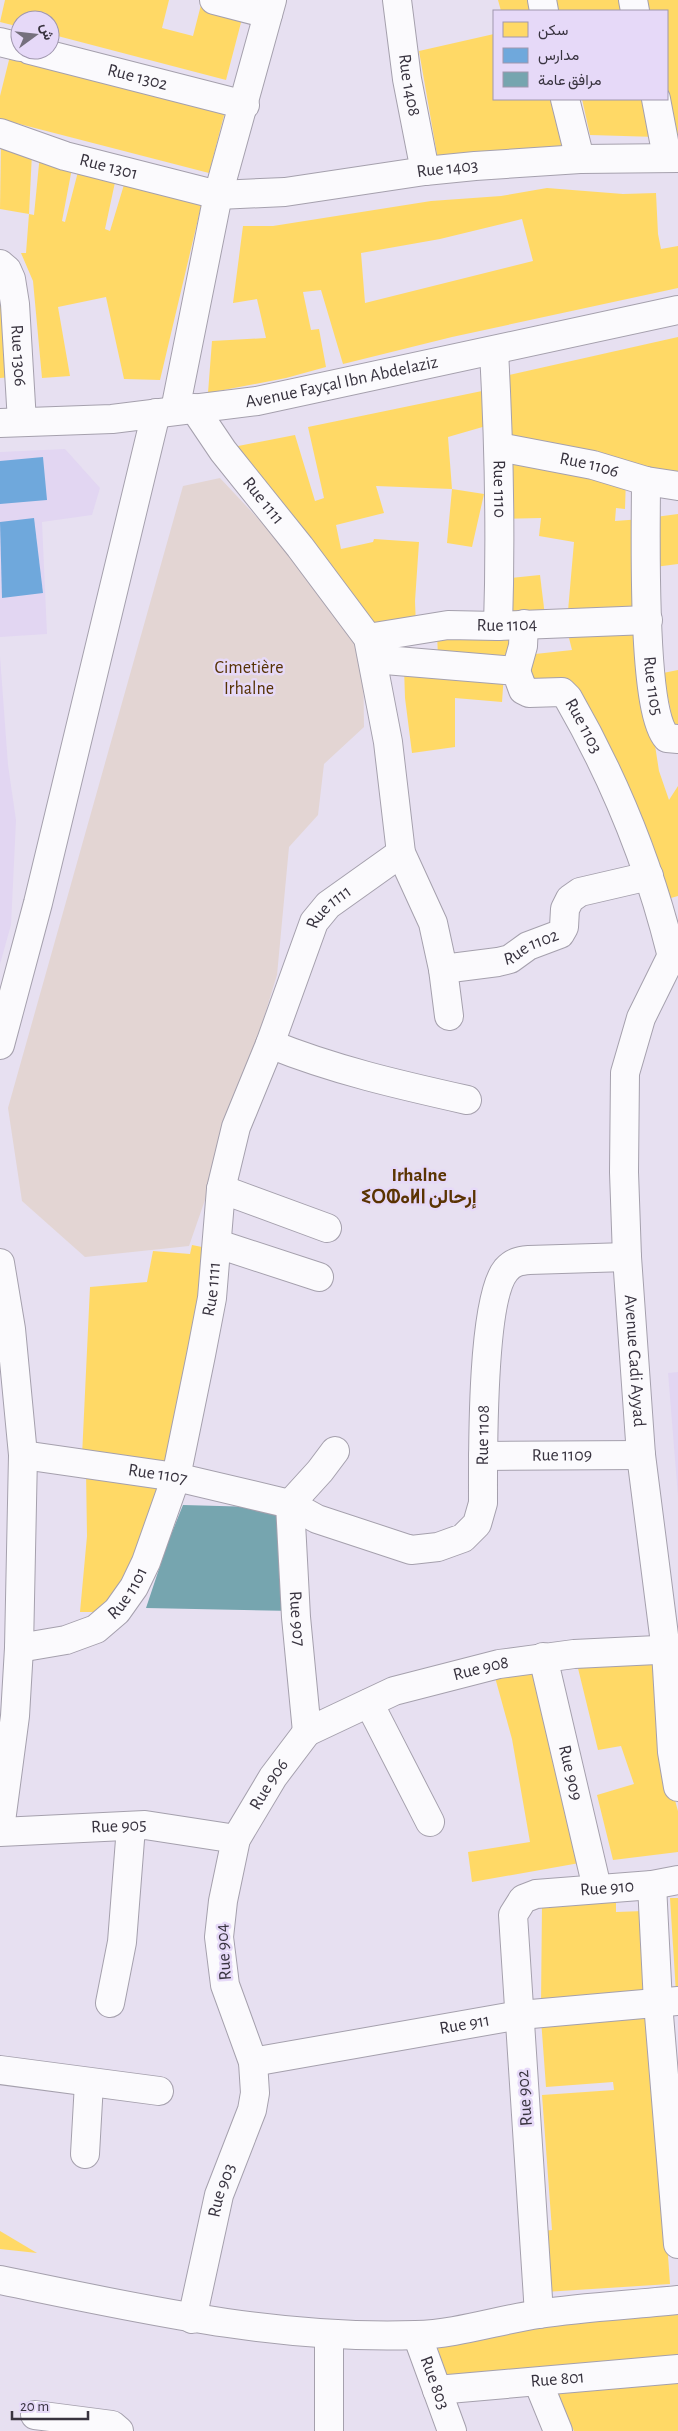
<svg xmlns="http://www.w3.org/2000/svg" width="678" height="2431" viewBox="0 0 678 2431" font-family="'Alegreya Sans',Vazirmatn,'Noto Sans Tifinagh',sans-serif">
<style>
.built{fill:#e2d6f2}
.green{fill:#e3d5d3}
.homes{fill:#ffd966;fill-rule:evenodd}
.schools{fill:#6fa8dc}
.public{fill:#76a5af}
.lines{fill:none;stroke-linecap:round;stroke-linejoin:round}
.minor-casing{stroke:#a5a0ad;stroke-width:30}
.minor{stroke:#fbfafd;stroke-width:28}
.labels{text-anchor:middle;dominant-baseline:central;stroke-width:5;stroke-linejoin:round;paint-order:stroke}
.street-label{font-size:18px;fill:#38333f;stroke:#e6d9f8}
.park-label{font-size:18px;fill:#553103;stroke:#e6d9f8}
.neighbourhood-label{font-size:19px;font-weight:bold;fill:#5a3302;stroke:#e6d9f8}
</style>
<rect width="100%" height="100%" fill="#e7e0f1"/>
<g class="built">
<polygon points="65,449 100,488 92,515 42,522 47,634 0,637 0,452"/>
<polygon points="0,656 8,765 16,820 11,925 0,964"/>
<polygon points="678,1372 678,1497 668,1373"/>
</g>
<polygon class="green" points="220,478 343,609 363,649 364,727 324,764 318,815 289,847 277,975 231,1125 189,1246 85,1257 22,1201 8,1108 183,486"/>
<g class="homes">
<polygon points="5,0 169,0 162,28 193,36 202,1 244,11 226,80 50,34 50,20 20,20 20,27 0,22"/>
<polygon points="498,0 532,0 534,11 501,11"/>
<polygon points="556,0 626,0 629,11 558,11"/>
<polygon points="641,0 678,0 678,134 671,134 667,99 667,11 644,11"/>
<polygon points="494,34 494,99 555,99 566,151 438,160 419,51"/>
<polygon points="12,48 227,104 209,173 0,119 0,96"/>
<polygon points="582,99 647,99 657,137 590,135"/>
<polygon points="1,142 32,153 29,214 0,209"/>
<polygon points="40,154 73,163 62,221 65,222 80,164 117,173 105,229 110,231 126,178 203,198 160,380 124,379 106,297 58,307 70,376 42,378 33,281 21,253 26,253 29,214 34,215"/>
<path d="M547 188 623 194 656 193 658 234 661 249 678 246V288L452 337 343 364 321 290 303 292 311 330 319 329 326 367 286 378 208 393 212 341 266 338 257 299 233 303 243 226H273L431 201 501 196ZM522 219 533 261 365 303 361 253 440 239Z"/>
<polygon points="0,271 13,377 0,378"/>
<polygon points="678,337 678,477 508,442 505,376"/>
<polygon points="482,391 486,426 448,437 452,489 484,494 472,547 447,543 452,489 376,486 384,513 336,525 341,549 373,542 374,539 419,542 415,601 416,628 377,634 228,448 295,435 315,501 324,498 308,427"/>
<polygon points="503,456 626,477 625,509 616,508 615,521 642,519 647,607 568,611 574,542 539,536 541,518 501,519"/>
<polygon points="678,514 678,564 655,567 648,518"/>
<polygon points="540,575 545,616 504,621 500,579"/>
<polygon points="636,623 659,771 669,800 678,786 678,896 660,901 611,759 547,691 527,678 526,655 572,650 566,626"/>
<polygon points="516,629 518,655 438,658 437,632"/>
<polygon points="404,667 504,673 502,702 455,698 455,747 412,753 405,698"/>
<polygon points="678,670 678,731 675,732 663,673"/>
<polygon points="192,1245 217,1250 174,1469 82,1456 90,1287 147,1282 153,1251 190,1254"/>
<polygon points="86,1470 167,1481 135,1577 97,1612 80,1612 87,1536"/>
<polygon points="575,1656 659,1656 667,1772 678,1811 678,1852 613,1860 597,1795 634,1784 621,1746 598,1750"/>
<polygon points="541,1661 585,1862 472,1882 468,1852 530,1842 512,1739 493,1670"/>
<polygon points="670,1898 678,1898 678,1992 676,1993"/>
<polygon points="578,1903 616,1903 616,1912 644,1911 650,1989 541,2004 542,1905"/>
<polygon points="651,2011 670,2284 545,2292 542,2231 552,2230 542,2095 614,2090 613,2082 546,2087 541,2019"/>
<polygon points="0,2231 37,2253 0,2249"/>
<polygon points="678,2304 678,2363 445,2383 438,2348 461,2337"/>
<polygon points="678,2381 678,2431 574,2431 555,2394"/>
</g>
<g class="schools">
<polygon points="43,457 47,500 0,504 0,461"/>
<polygon points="34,518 43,593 2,598 0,522"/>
</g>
<polygon class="public" points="183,1505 289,1508 294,1611 146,1608 168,1542"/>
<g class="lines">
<defs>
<g id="minor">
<polyline points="214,0 268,14"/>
<path id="s1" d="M397 0 407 79 425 171"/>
<polyline points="542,0 544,11"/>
<polyline points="633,0 635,11"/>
<polyline points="0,42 20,47"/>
<path id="s2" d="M30 50 245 105"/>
<polyline points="565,99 580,159"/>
<polyline points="656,99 667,157"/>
<path id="s3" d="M0 133 65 156 218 195 285 192 425 171 475 166 580 159 678 158"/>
<path id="s4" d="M0 264 7 270 11 279 15 304 22 422"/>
<path id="s5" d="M494 351C499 443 501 534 498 626"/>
<path id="s6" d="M194 408 223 451 300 547 368 638 388 742 401 853 433 923 443 969 449 1016"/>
<polyline points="175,410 218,195 272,0"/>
<path id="s7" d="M0 423 112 419 257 401 678 310"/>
<path id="s8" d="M499 447 593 465 646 481 678 486"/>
<path id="s9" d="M646 481C646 528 641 710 667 738L678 739"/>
<path id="s10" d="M368 638 448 625 498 626 648 620"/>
<path id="s11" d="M373 659 516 671 523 690 529 693 562 692 568 698C614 778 649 864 671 953"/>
<polyline points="516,671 523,646 524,624"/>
<path id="s12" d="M678 943 641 1018 625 1073 624 1172 627 1257 641 1455 666 1651 672 1752 678 1787"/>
<path id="s13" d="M443 969 498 962 510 959 528 946 560 934 564 927 565 909 570 899 580 892 649 876"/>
<path d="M270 1044C334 1070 400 1085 467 1100"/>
<polyline points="0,1045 38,903 156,413"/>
<polyline points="221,1189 327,1228"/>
<polyline points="218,1244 319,1277"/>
<polyline points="0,1263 11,1329 23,1455 19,1648 15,1716 0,1829"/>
<path id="s14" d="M23 1455 176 1477 290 1504 317 1519 411 1550 438 1547 463 1538 477 1524 483 1503C483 1459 481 1300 506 1270 513 1262 519 1261 529 1260L627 1257"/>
<path id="s15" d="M483 1456 641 1455"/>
<path id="s16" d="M290 1504 296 1617 307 1732"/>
<polyline points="290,1504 320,1471 335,1451"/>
<path id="s17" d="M19 1648 66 1640 96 1629 117 1611 134 1587 146 1562 176 1477 201 1355 212 1298 221 1189 236 1127 270 1044 314 922 328 905 401 853"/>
<path id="s18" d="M543 1657 597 1888"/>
<polyline points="369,1703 430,1822"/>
<path id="s19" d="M307 1732 394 1691 499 1664 574 1654 678 1649"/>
<path id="s20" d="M0 1832 145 1825 236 1839"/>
<polyline points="652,1885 658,2003 678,2244"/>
<polyline points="110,2003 122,1942 131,1827"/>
<path id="s21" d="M253 2062 520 2015 678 2001"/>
<polyline points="0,2070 159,2091"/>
<polyline points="85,2154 89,2083"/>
<path d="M0 2280C137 2308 275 2340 416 2335 457 2334 498 2320 539 2314 584 2307 632 2305 678 2300"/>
<path id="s22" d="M539 2314 513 1915 523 1899 536 1894 652 1885 678 1880"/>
<path id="s23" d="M192 2319 219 2195 252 2110 255 2093 253 2062 225 1985 219 1937 223 1901 236 1839 273 1777 307 1732"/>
<polyline points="329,2335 329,2431"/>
<path id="s24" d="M417 2335 452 2431"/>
<polyline points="538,2382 558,2431"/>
<path id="s25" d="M437 2390 678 2369"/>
<polyline points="35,2415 112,2425 119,2431"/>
</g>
</defs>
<use href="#minor" class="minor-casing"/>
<use href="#minor" class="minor"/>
</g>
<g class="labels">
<g class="street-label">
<text stroke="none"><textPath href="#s2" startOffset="111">Rue 1302</textPath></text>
<text stroke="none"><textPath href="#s1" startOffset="86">Rue 1408</textPath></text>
<text stroke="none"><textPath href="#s3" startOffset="114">Rue 1301</textPath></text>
<text stroke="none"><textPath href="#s3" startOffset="458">Rue 1403</textPath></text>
<text stroke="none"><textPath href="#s4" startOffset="96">Rue 1306</textPath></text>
<text stroke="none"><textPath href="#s7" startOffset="345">Avenue Fayçal Ibn Abdelaziz</textPath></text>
<text stroke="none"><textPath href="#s8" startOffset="92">Rue 1106</textPath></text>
<text stroke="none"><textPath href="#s5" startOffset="138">Rue 1110</textPath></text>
<text stroke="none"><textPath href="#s6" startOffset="116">Rue 1111</textPath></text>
<text stroke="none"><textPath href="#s10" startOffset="140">Rue 1104</textPath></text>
<text stroke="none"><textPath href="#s9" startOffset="205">Rue 1105</textPath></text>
<text stroke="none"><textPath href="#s11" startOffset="244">Rue 1103</textPath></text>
<text stroke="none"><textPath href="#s17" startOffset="851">Rue 1111</textPath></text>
<text stroke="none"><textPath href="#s13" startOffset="92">Rue 1102</textPath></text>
<text stroke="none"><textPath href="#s17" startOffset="446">Rue 1111</textPath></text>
<text stroke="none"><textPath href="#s12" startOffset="429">Avenue Cadi Ayyad</textPath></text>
<text stroke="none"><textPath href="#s14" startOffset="565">Rue 1108</textPath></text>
<text stroke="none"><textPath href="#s15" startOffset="79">Rue 1109</textPath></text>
<text stroke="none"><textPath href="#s14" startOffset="136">Rue 1107</textPath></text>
<text stroke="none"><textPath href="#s17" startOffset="128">Rue 1101</textPath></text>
<text stroke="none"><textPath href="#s16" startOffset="115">Rue 907</textPath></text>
<text stroke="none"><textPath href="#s19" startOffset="186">Rue 908</textPath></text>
<text stroke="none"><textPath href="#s18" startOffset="119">Rue 909</textPath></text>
<text stroke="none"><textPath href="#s23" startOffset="560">Rue 906</textPath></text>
<text stroke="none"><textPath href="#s20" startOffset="119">Rue 905</textPath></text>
<text stroke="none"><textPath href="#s22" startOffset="504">Rue 910</textPath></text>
<text transform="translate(224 1952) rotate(-94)">Rue 904</text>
<text stroke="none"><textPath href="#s21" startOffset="215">Rue 911</textPath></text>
<text transform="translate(525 2098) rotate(-94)">Rue 902</text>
<text stroke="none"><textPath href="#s23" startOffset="132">Rue 903</textPath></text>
<text stroke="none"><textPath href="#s25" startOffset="121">Rue 801</textPath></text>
<text stroke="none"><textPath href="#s24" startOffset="51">Rue 803</textPath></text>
</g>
<g class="park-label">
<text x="249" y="668">Cimetière<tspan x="249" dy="21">Irhalne</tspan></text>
</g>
<g class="neighbourhood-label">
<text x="419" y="1175">Irhalne<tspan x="419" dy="22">ⵉⵔⵀⴰⵍⵏ إرحالن</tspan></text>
</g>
</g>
<rect x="493" y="10" width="175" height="90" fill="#e6d9f8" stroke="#a097ae"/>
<rect x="503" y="22" width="25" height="15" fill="#ffd966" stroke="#a097ae"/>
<text x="538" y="35" font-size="15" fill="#38333f">سكن</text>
<rect x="503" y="48" width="25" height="15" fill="#6fa8dc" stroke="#a097ae"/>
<text x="538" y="60" font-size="15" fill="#38333f">مدارس</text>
<rect x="503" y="72" width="25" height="15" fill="#76a5af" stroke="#a097ae"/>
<text x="538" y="85" font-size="15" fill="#38333f">مرافق عامة</text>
<g transform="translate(35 35) rotate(75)"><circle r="24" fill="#e6d9f8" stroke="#a097ae"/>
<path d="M0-4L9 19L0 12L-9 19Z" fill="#75707d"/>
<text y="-8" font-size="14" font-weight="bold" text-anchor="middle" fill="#38333f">ش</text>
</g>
<path d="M12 2411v8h76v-8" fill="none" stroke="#38333f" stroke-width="2.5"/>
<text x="20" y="2411" font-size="15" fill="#38333f" stroke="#e6d9f8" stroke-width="4" paint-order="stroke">20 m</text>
</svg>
